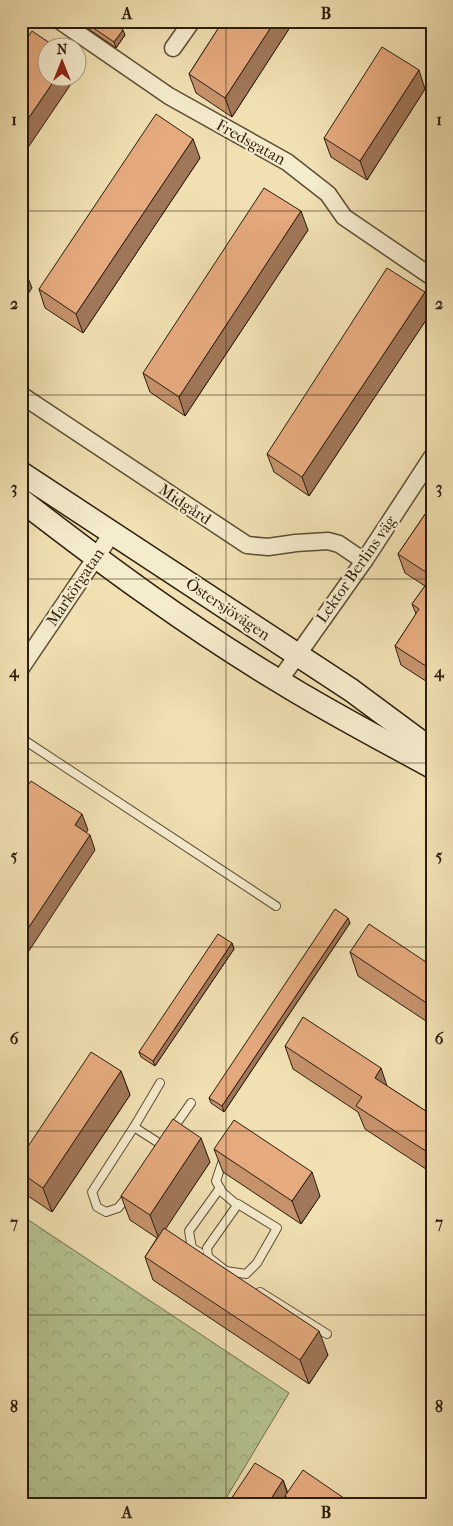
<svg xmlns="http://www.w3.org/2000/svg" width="453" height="1526" viewBox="0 0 453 1526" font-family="'IM FELL French Canon',serif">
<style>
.forest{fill:url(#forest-crowns);stroke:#70704c}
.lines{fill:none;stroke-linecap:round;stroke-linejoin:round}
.service-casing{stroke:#5d4e33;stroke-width:10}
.minor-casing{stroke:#5d4e33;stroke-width:19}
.secondary-casing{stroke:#2c1d09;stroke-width:25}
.service{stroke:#f5ebcd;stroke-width:8}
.minor{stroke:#f5ebcd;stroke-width:16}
.secondary{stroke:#f5ebcd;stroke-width:22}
.wall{fill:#c5926c;stroke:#2c1d09}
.shaded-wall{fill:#a07758;stroke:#2c1d09}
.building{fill:#e5aa7d;stroke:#2c1d09}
.grid{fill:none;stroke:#2c1d09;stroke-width:1;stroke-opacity:0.55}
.labels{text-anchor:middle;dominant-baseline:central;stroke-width:4.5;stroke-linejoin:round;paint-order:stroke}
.street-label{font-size:16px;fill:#2c1d09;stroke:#f5ebcd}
.neatline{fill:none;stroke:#2c1d09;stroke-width:2}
.grid-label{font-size:16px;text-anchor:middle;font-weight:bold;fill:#2c1d09}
</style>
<defs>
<pattern id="forest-crowns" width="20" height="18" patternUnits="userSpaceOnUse" patternTransform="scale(1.25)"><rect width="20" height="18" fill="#b5c38f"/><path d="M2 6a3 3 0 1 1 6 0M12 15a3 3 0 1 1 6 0" fill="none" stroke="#9ca77a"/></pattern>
</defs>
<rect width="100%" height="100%" fill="#f0e0b2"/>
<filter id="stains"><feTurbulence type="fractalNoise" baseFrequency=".004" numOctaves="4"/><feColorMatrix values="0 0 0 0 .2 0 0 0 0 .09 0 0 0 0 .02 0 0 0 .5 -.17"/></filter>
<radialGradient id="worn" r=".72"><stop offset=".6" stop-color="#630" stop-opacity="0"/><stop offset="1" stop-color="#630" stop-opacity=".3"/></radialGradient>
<polygon class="forest" points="21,1215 289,1393 222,1505 21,1505"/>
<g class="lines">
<defs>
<g id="service">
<polyline points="21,738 276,906"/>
<polyline points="134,1127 160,1083"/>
<polyline points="172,1130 191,1103"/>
<polyline points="224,1157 216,1181 222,1192 236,1204 238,1204 277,1228 257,1263 246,1274 226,1271 208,1257 207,1248 238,1204"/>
<polyline points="128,1196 118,1208 106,1212 97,1207 92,1192 134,1127 162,1145"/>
<polyline points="199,1252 192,1248 189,1231 220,1188"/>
<polyline points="260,1292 327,1334"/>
</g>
<g id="minor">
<polyline points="60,21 169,96 287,162 328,194 344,217 432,277"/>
<polyline points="173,48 192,21"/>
<polyline points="21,395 247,545 268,547 296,543 328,541 339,544 364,561"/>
<polyline points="21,668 113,532"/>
<polyline points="279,681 364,561 432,457"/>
</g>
<g id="secondary">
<polyline points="21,473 351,690 432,750"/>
<path d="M21 500C105 565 189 627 279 681 329 712 381 739 432 767"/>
</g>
</defs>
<use href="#service" class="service-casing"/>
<use href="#minor" class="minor-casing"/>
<use href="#secondary" class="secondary-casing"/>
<use href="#service" class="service"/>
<use href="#minor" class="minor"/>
<use href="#secondary" class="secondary"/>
</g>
<g class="wall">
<polygon points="77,21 111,21 125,35 116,48"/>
<polygon points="223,21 294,21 232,117 196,93 189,74"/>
<polygon points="425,89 367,180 331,157 324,138"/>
<polygon points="200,158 83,333 45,308 39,289"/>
<polygon points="308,230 185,416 150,392 143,373"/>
<polygon points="425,292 432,311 309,496 274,472 267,454"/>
<polygon points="432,504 432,685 401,665 395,646 416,614 412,604 425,586 405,573 398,554"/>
<polygon points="350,923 224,1112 211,1103 209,1098"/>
<polygon points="232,943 234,949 155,1066 141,1057 139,1052"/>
<polygon points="350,952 432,966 432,1025 358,976"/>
<polygon points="285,1046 387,1086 432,1115 432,1173 365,1129 358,1112 293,1069"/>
<polygon points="121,1071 130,1095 52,1212 22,1192 21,1189 21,1157"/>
<polygon points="214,1149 320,1196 301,1224 223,1172"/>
<polygon points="210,1162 165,1229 328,1355 309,1384 153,1280 145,1257 157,1238 130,1220 121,1196"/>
<polygon points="283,1480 288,1493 354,1505 288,1505 286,1499 283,1505 227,1505"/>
</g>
<g class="shaded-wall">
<polygon points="275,21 294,21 232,117 225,98"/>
<polygon points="123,30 125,35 116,48 114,42"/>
<polygon points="419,70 425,89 367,180 360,161"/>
<polygon points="56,78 75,78 21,158 21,129"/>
<polygon points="193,139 200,158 83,333 76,314"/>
<polygon points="301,211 308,230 185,416 179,397"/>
<polygon points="26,273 32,288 21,304 21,281"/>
<polygon points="425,292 432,311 309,496 302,477"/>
<polygon points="82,814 88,830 81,840 75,825"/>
<polygon points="90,835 95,850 21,963 21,939"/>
<polygon points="348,918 350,923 224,1112 222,1106"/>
<polygon points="232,943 234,949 155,1066 153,1061"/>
<polygon points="432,999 432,1014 428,1004"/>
<polygon points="381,1068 389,1092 375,1078"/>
<polygon points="121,1071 130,1095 52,1212 43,1188"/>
<polygon points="201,1138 210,1162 159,1239 150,1215"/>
<polygon points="312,1172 320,1196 301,1224 292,1201"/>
<polygon points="319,1331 328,1355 309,1384 300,1360"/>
<polygon points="283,1480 288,1496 285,1496 286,1499 283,1505 267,1505"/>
</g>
<g class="building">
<polygon points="83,21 111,21 123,30 114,42"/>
<polygon points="223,21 275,21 225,98 189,74"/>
<polygon points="32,31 57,48 48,48 48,78 56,78 21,129 21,47"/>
<polygon points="382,47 419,70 360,161 324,138"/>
<polygon points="156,114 193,139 76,314 39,289"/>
<polygon points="264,188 301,211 179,397 143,373"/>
<polygon points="387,268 425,292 302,477 267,454"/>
<polygon points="21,270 26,273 21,281"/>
<polygon points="432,504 432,576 398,554"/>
<polygon points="427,583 432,586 432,670 395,646 419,609 412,604"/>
<polygon points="31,781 82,814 75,825 90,835 21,939 21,789 24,791"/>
<polygon points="335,909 348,918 222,1106 209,1098"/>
<polygon points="369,924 432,966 432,999 428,1004 350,952"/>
<polygon points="218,934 232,943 153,1061 139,1052"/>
<polygon points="303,1017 381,1068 375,1078 432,1115 432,1155 356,1106 362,1097 285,1046"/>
<polygon points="91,1052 121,1071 43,1188 21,1173 21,1157"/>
<polygon points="173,1119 201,1138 150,1215 121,1196"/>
<polygon points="234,1120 312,1172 292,1201 214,1149"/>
<polygon points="164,1228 319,1331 300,1360 145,1257"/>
<polygon points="255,1463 283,1480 267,1505 227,1505"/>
<polygon points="303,1470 354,1505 298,1505 285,1496"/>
</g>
<path class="grid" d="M226 21V1505M21 211H432M21 395H432M21 579H432M21 763H432M21 947H432M21 1131H432M21 1315H432"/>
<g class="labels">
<g class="street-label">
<text transform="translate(251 142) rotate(29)">Fredsgatan</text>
<text transform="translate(185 504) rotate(34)">Midgård</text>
<text transform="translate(356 569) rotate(-55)">Lektor Berlins väg</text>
<text transform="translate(75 587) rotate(-56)">Markörgatan</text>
<text transform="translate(228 609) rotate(34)">Östersjövägen</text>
</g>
</g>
<rect width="453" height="1526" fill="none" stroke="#f0e0b2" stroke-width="55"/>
<g transform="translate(62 62)"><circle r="24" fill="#f5ebcd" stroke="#a5997f"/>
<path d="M0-4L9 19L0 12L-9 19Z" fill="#8f2418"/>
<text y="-8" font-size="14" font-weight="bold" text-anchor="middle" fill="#2c1d09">N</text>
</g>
<rect x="28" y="28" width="398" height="1470" class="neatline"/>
<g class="grid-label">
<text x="127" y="19">A</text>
<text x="326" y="19">B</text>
<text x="14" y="125">1</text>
<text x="439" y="125">1</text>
<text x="14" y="309">2</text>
<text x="439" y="309">2</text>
<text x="14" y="493">3</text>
<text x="439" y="493">3</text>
<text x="14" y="677">4</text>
<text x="439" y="677">4</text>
<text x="14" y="861">5</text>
<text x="439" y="861">5</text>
<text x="14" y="1044">6</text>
<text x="439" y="1044">6</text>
<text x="14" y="1228">7</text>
<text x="439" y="1228">7</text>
<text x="14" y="1412">8</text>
<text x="439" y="1412">8</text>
<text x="127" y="1518">A</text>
<text x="326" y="1518">B</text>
</g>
<rect width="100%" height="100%" filter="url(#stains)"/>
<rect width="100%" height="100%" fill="url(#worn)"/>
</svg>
